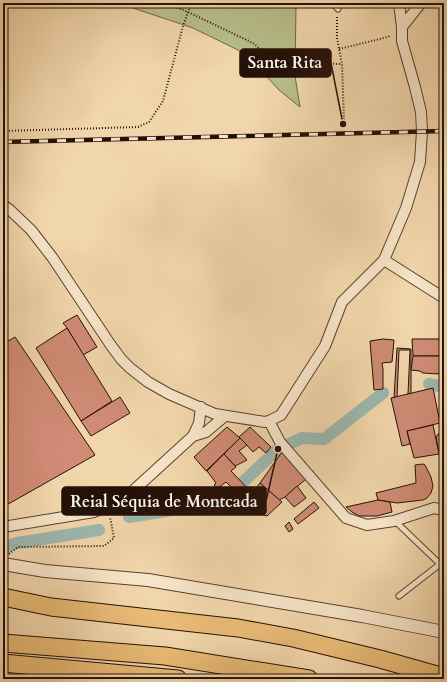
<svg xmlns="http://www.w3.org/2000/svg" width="447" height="682" viewBox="0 0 447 682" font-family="Cardo,serif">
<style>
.green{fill:#b7be8b;stroke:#6e6748}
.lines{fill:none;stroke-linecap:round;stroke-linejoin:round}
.canal{stroke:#9cb8af;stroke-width:12}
.building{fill:#d08b76;stroke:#251006}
.service-casing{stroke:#58422f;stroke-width:7}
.minor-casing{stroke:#58422f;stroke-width:12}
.tertiary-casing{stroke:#58422f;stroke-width:14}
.motorway-casing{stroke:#251006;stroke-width:19}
.path{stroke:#251006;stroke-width:2;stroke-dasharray:1 2;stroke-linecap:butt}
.service{stroke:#f7e4c8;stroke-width:5}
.minor{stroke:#f7e4c8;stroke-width:10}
.tertiary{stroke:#f7e4c8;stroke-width:12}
.motorway{stroke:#e9bb76;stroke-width:17}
.rail-casing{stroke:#251006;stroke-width:4.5}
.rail{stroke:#f7e4c8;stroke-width:3;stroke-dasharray:9;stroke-linecap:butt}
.leader{fill:none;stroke:#251006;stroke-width:1.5}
.callout-dot{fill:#251006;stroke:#f7e4c8;stroke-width:1.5}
.callout{fill:#251006;stroke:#251006;stroke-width:1.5}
.callout-label{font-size:16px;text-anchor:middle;font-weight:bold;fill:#fff}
</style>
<rect width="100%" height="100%" fill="#f2d6ab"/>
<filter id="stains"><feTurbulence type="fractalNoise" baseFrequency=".005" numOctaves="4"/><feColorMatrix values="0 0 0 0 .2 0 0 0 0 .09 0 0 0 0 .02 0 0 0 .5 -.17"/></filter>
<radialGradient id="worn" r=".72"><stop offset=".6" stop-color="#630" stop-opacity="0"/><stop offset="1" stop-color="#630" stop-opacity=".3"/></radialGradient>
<polygon class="green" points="118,3 305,3 296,4 295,76 300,107 279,90 267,77 255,60 238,50 193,28"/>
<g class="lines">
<g class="canal">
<polyline points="429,384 444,387"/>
<polyline points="129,517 222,502 278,449 302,438 324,439 383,393"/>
<polyline points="3,551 10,545 17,543 99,530"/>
</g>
</g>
<g class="building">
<polygon points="77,315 97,347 83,355 67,328 63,323"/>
<polygon points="67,328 112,401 81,421 36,348"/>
<polygon points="15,337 95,455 3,507 3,344"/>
<polygon points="383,339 394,340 392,362 382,363 383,369 383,389 374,390 370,341"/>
<polygon points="412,339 444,339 444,356 413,356"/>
<polygon points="397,348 411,349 411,394 408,394 410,350 399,350 397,397 394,398"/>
<polygon points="413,356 444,356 444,367 438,374 423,373 420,371 411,370"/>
<polygon points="433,388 440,423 407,431 410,444 402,446 391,398"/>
<polygon points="120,397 130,413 91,436 81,421"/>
<polygon points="433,425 439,454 414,458 407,431"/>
<polygon points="227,427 240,438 206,471 194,457"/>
<polygon points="250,427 271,447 266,453 259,447 253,452 239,437"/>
<polygon points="444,433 444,455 442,455 441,453 439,453 436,437 437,436 438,434"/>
<polygon points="240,438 247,445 239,451 247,460 235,466 224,454"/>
<polygon points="282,452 306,479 285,497 279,500 260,483"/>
<polygon points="224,454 236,467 231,471 252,493 245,500 226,482 218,488 214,485 216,483 207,471"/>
<polygon points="423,464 425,465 431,477 433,486 431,493 427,498 423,500 397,503 378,500 376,493 416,483 415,465"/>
<polygon points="260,483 282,502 267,516 259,514 245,500 252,493"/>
<polygon points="297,486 306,498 294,507 285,497"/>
<polygon points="378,500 390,502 392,512 377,516 359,516 352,512 346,507"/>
<polygon points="314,502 319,508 298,524 294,519"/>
<polygon points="289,522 293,529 289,532 285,526"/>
</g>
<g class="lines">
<defs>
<g id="service">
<polyline points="332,3 338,9"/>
<polyline points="395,521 440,564"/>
<polyline points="399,596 444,561"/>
</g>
<g id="minor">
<polyline points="442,3 444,5"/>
<polyline points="402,27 421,3"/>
<polyline points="3,205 10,210 31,230 52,257 110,344 121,359 130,368 148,382 169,394 215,414 265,422 269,421 281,415 325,346 342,302 384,260 406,208 420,162 422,131 421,112 415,87 402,41 402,27 399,3"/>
<polyline points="384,260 444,298"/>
<polyline points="269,421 280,442 346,518 367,525 394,521 434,508 444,510"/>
<polyline points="193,436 199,423 201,407"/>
<polyline points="3,527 94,512 124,499 193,436 206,432 225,416"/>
</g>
<polyline id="tertiary" points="3,564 45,571 148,580 362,616 444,632"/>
<g id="motorway">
<polyline points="3,597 51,607 238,628 293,638 380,659 444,677"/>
<polyline points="3,643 165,656 309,679"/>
<polyline points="3,663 178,679"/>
</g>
</defs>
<use href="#service" class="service-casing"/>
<use href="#minor" class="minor-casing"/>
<use href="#tertiary" class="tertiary-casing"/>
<use href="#motorway" class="motorway-casing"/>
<g class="path">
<polyline points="166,3 188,12 253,43 273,61 295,63 342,64"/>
<polyline points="337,17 337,38 342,64 344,120"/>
<polyline points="339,49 388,37 391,35"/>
<polyline points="3,131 138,127 149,122 163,101 183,26 188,12 193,3"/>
<polyline points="9,554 18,547 104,546 114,538 110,517"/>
</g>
<use href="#service" class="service"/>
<use href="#minor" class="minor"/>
<use href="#tertiary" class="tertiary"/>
<use href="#motorway" class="motorway"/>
<defs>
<polyline id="rail" points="3,142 444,131"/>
</defs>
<use href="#rail" class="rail-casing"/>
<use href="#rail" class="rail"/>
</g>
<path class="leader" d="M343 124L331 63M278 449L266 501"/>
<g class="callout-dot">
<circle cx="343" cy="124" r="4"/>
<circle cx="278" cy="449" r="4"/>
</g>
<g class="callout">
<rect x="240" y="49" width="91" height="28" rx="4"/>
<rect x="62" y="487" width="204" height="28" rx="4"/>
</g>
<g class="callout-label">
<text x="285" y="68">Santa Rita</text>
<text x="164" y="507">Reial Séquia de Montcada</text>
</g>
<rect width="447" height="682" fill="none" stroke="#f2d6ab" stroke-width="16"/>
<rect x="4" y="4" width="439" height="674" fill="none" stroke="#251006" stroke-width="2"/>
<rect x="8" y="8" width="431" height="666" fill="none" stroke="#251006"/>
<rect width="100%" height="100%" filter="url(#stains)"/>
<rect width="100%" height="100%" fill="url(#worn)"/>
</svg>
